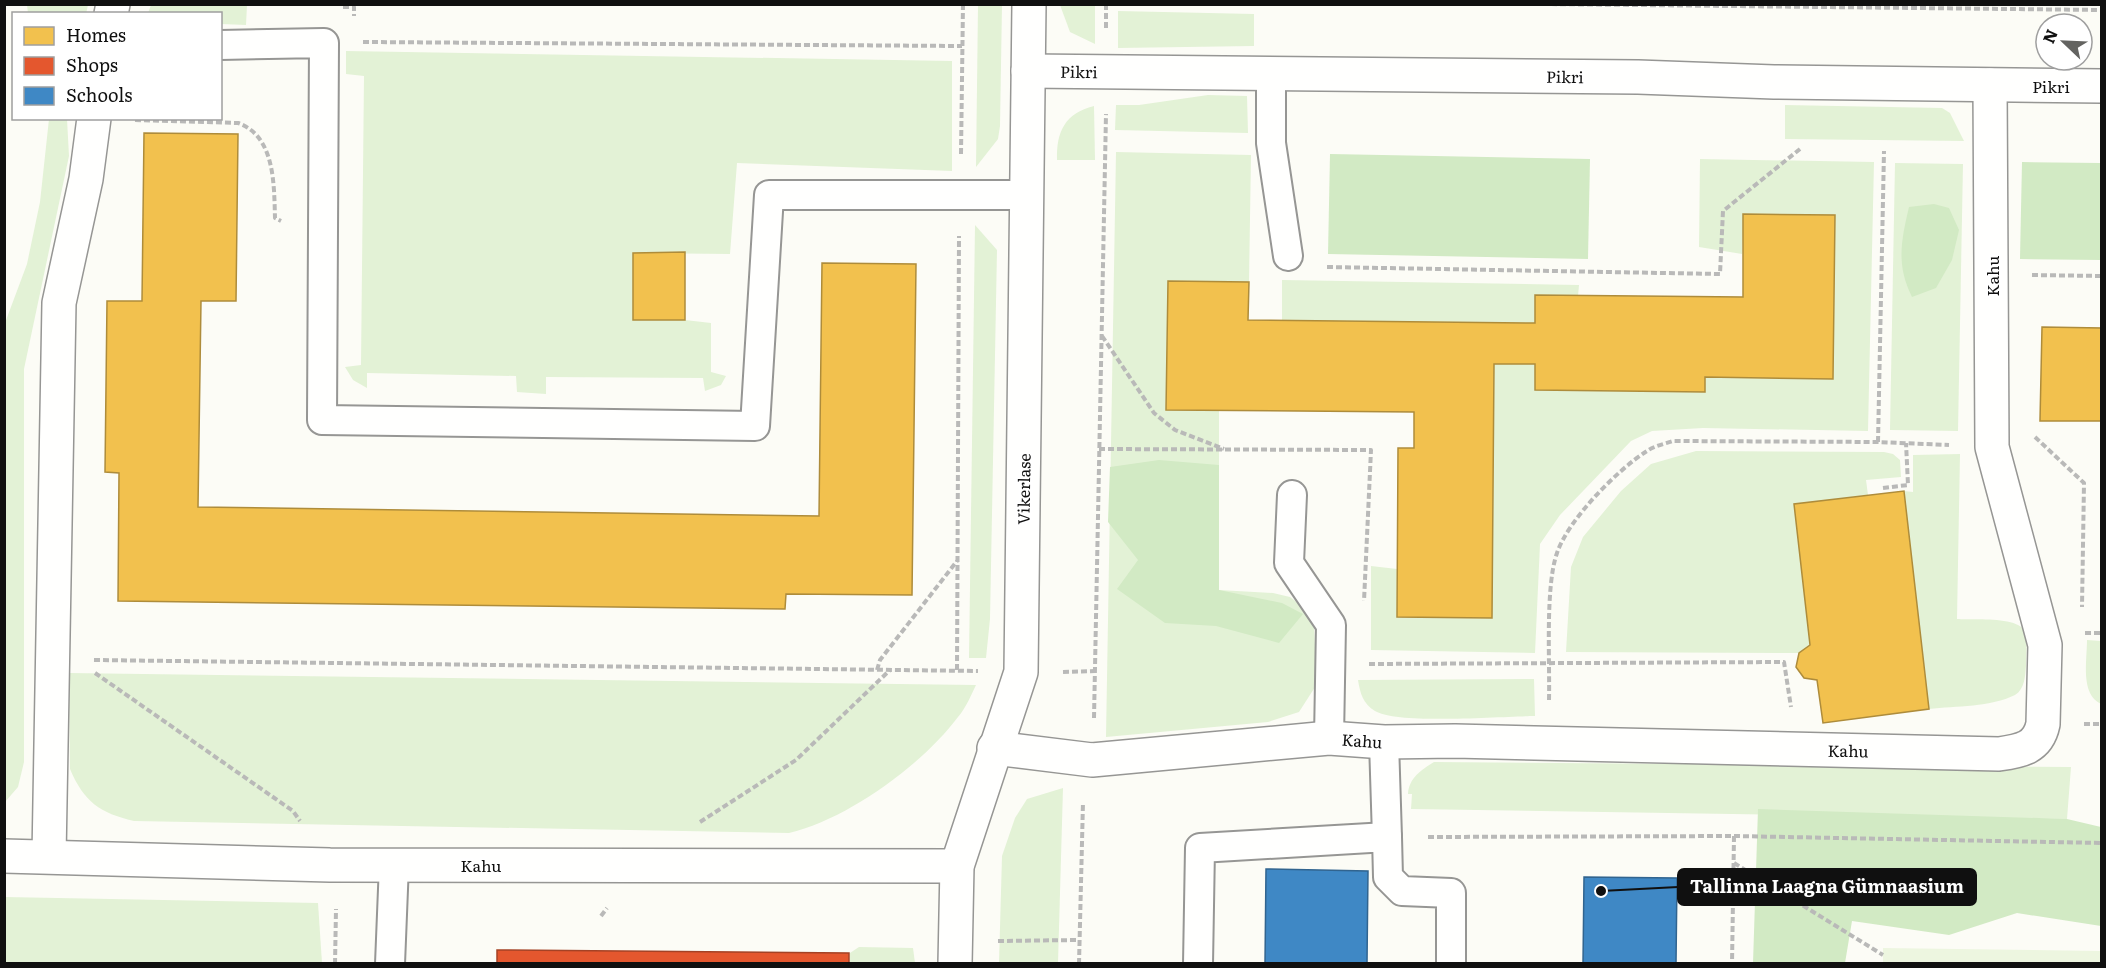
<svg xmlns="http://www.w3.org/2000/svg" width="2106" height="968" viewBox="0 0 2106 968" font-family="Literata,serif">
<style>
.green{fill:#e3f2d6}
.forest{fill:#d2eac4}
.pitch{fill:#edf6e0}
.homes{fill:#f2c14e;stroke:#ae8c3b;stroke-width:1.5}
.shops{fill:#e4572e;stroke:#a44225;stroke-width:1.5}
.schools{fill:#3f88c5;stroke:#31648f;stroke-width:1.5}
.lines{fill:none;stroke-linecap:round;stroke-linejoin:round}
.lane-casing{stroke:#969694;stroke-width:32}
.street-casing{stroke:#969694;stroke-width:36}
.path{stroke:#b9b9b8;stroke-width:4;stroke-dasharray:6 3;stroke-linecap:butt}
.lane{stroke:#fffffe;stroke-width:28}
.street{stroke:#fffffe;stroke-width:33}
.labels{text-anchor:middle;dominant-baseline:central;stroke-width:6;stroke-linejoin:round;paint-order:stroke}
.street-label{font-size:16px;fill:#101010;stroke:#fff}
.leader{fill:none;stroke:#101010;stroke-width:2}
.callout-dot{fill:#101010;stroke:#fff;stroke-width:2}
.callout{fill:#101010;stroke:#101010;stroke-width:2}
.callout-label{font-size:18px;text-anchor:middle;font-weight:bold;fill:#fff}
</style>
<rect width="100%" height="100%" fill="#fcfcf6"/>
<g class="green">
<polygon points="27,5 27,4 88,5 86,14 28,13"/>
<polygon points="151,5 247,5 246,25 221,24 220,14 148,13"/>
<polygon points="978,5 1002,5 1000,126 998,139 976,167"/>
<polygon points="1060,5 1095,5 1095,44 1070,32"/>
<polygon points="1118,11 1254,14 1254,46 1118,48"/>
<polygon points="346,51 952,61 952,171 737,163 730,254 633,253 633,320 685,320 711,323 711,372 726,376 721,385 705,391 703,378 546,377 546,394 517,392 516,376 367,373 367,388 353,380 345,367 361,365 364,76 346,74"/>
<polygon points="1208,95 1247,96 1248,133 1115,130 1116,105 1139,105"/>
<polygon points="1785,105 1942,108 1950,113 1964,141 1785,139"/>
<path d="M1094 106 1095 160H1057C1056 132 1065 113 1094 106Z"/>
<polygon points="49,119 67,119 69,156 24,369 24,762 18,787 5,802 5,323 27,264 40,202"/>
<polygon points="1116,152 1251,155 1249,282 1168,281 1166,409 1219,410 1219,590 1273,593 1290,597 1307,610 1314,626 1317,684 1299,712 1268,722 1106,737"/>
<polygon points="1700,159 1874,162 1868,431 1703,428 1652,431 1631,441 1560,515 1540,544 1535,653 1371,650 1371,566 1397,569 1397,617 1492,617 1494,364 1535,364 1535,390 1705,392 1705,377 1833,379 1835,215 1744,214 1742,254 1699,247"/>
<polygon points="1895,163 1963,164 1958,431 1890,430"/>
<polygon points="975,225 997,250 990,619 986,658 969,658"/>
<polygon points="1282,280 1579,285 1578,296 1535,323 1282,321"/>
<polygon points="1696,451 1884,452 1893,454 1900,460 1901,477 1866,480 1868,495 1795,504 1810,645 1799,653 1566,652 1571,567 1583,537 1621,491 1651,464"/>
<path d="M1960 454 1957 619C1972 620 2015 616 2024 630 2028 638 2026 657 2026 666 2025 676 2025 689 2015 695 1991 707 1956 706 1929 709L1904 491 1913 492V455Z"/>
<path d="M2087 640 2101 641V704C2080 694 2087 661 2087 640Z"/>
<path d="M69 673 976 685C971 695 966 708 958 717 922 765 848 819 789 833L134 821C100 813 84 802 70 769Z"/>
<path d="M1534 679 1535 716C1504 716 1398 725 1375 711 1363 704 1360 693 1358 680Z"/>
<path d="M1434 762 2071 767 2067 819 1411 809 1412 794H1408C1409 778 1421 770 1434 762Z"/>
<polygon points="1063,788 1058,963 999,963 1002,856 1015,818 1027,799"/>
<polygon points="5,897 318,903 322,963 5,963"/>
<polygon points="859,947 913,948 915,963 850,963 850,953"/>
</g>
<g class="forest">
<polygon points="1330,154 1590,159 1588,259 1328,254"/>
<polygon points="2022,162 2101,163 2101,260 2020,259"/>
<path d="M1934 204 1949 208 1959 230 1952 260 1936 288 1912 297C1896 265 1901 241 1909 207Z"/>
<polygon points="1159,460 1219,465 1219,590 1282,603 1303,614 1279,643 1216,626 1165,623 1117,589 1138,560 1108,522 1110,467"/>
<polygon points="1758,809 2067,819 2101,827 2101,926 2017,913 1949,935 1852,921 1845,963 1753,963"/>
</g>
<polygon class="pitch" points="1883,948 2100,951 2100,963 1883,963"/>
<g class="homes">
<polygon points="144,133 238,134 236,301 201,301 198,507 819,516 822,263 916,264 912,595 786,594 785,609 118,601 119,473 105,472 107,301 142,301"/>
<polygon points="1743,214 1835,215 1833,379 1705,377 1705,392 1535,390 1535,364 1494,364 1492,618 1397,617 1398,448 1414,448 1414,412 1166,410 1168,281 1249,282 1248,320 1535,323 1535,295 1743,297"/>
<polygon points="685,252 685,320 633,320 633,253"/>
<polygon points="2042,327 2102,328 2102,421 2040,421"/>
<polygon points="1904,491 1929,709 1823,723 1817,680 1804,678 1796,667 1799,653 1810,645 1794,504"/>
</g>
<polygon class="shops" points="497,950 849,953 849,964 497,964"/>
<g class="schools">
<polygon points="1266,869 1368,871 1367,964 1265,964"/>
<polygon points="1584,877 1677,878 1676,964 1583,964"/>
</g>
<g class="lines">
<defs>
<g id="lane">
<polyline points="220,45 324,43 322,420 755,426 769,195 1026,195"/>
<polyline points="1271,73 1271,143 1288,256"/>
<polyline points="1292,495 1289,563 1331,625 1329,738"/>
<polyline points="1384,742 1387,837"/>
<polyline points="390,964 394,864"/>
<polyline points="1198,964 1200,848 1387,837 1388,877 1402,891 1451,893 1451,964"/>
</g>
<g id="street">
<polyline points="111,14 113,4"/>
<polyline points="1028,71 1638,77 1774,82 2102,86"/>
<path d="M994 748 1092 760 1329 738 1384 742 1455 741 1999 754C2021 751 2038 748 2043 724L2045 645 1992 447 1990 85"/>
<polyline points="4,856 330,865 957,866"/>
<polyline points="49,856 59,303 86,179 94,118"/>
<polyline points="955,964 957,866 1021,672 1029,4"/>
</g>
</defs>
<use href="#lane" class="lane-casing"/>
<use href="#street" class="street-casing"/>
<g class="path">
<polyline points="1106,4 1106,28"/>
<polyline points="1542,4 2102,10"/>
<polyline points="343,7 354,7 354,16"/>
<polyline points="363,42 962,46"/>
<path d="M135 120 238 123C275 136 274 184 275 218L281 221"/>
<polyline points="961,154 963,4"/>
<polyline points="1327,267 1720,274 1723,211 1800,149"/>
<polyline points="2032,275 2102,276"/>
<polyline points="1102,336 1154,413 1175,430 1224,449"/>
<polyline points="2035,437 2084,483 2082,607"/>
<polyline points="1878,442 1884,151"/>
<polyline points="1099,449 1371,450 1364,601"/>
<polyline points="1883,488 1908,485 1906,443"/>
<polyline points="2085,633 2102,633"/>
<polyline points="94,660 978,671"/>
<polyline points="1369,664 1784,662 1791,707"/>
<polyline points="877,670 880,660 957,561"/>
<polyline points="957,670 959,236"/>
<polyline points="1063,672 1095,671"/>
<polyline points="95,673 293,811 300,821"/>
<path d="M1549 700C1550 663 1545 587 1557 553 1568 520 1617 470 1647 451 1654 446 1664 444 1673 441L1878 442 1949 445"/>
<polyline points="1094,718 1106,114"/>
<polyline points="2084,724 2102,724"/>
<polyline points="700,822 796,760 890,670"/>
<polyline points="1734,836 2102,843"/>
<polyline points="1428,837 1734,836 1732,964"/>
<polyline points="1734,863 1883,955"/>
<polyline points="601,916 607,908"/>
<polyline points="998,941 1079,940"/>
<polyline points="335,964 336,909"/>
<polyline points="1079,964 1083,802"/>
</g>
<use href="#lane" class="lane"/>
<use href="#street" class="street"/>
</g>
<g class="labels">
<g class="street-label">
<text transform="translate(1079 71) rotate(1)">Pikri</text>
<text transform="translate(1565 76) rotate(1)">Pikri</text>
<text x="2051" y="86">Pikri</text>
<text transform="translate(1992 276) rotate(-90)">Kahu</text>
<text transform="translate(1023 489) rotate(-89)">Vikerlase</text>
<text transform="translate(1362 740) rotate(4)">Kahu</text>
<text transform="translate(1848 750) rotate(1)">Kahu</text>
<text x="481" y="865">Kahu</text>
</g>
</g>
<path class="leader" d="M1601 891L1678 887"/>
<circle class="callout-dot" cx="1601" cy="891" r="6"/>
<rect class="callout" x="1678" y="869" width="298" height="36" rx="6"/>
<g class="callout-label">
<text x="1827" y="893">Tallinna Laagna Gümnaasium</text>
</g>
<rect width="2106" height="968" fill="none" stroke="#101010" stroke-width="12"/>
<rect x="12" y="12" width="210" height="108" fill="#ffffff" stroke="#9f9f9f" stroke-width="1.5"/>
<rect x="24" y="27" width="30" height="18" fill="#f2c14e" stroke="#9f9f9f" stroke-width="1.5"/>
<text x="66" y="42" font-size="18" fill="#101010">Homes</text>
<rect x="24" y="57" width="30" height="18" fill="#e4572e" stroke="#9f9f9f" stroke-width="1.5"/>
<text x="66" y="72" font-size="18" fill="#101010">Shops</text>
<rect x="24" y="87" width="30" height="18" fill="#3f88c5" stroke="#9f9f9f" stroke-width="1.5"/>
<text x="66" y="102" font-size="18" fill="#101010">Schools</text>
<g transform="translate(2064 42) rotate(293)"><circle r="28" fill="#ffffff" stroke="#9f9f9f" stroke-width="1.5"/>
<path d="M0-4.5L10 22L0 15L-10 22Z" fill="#636360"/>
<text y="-9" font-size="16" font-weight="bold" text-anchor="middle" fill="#101010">N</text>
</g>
</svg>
